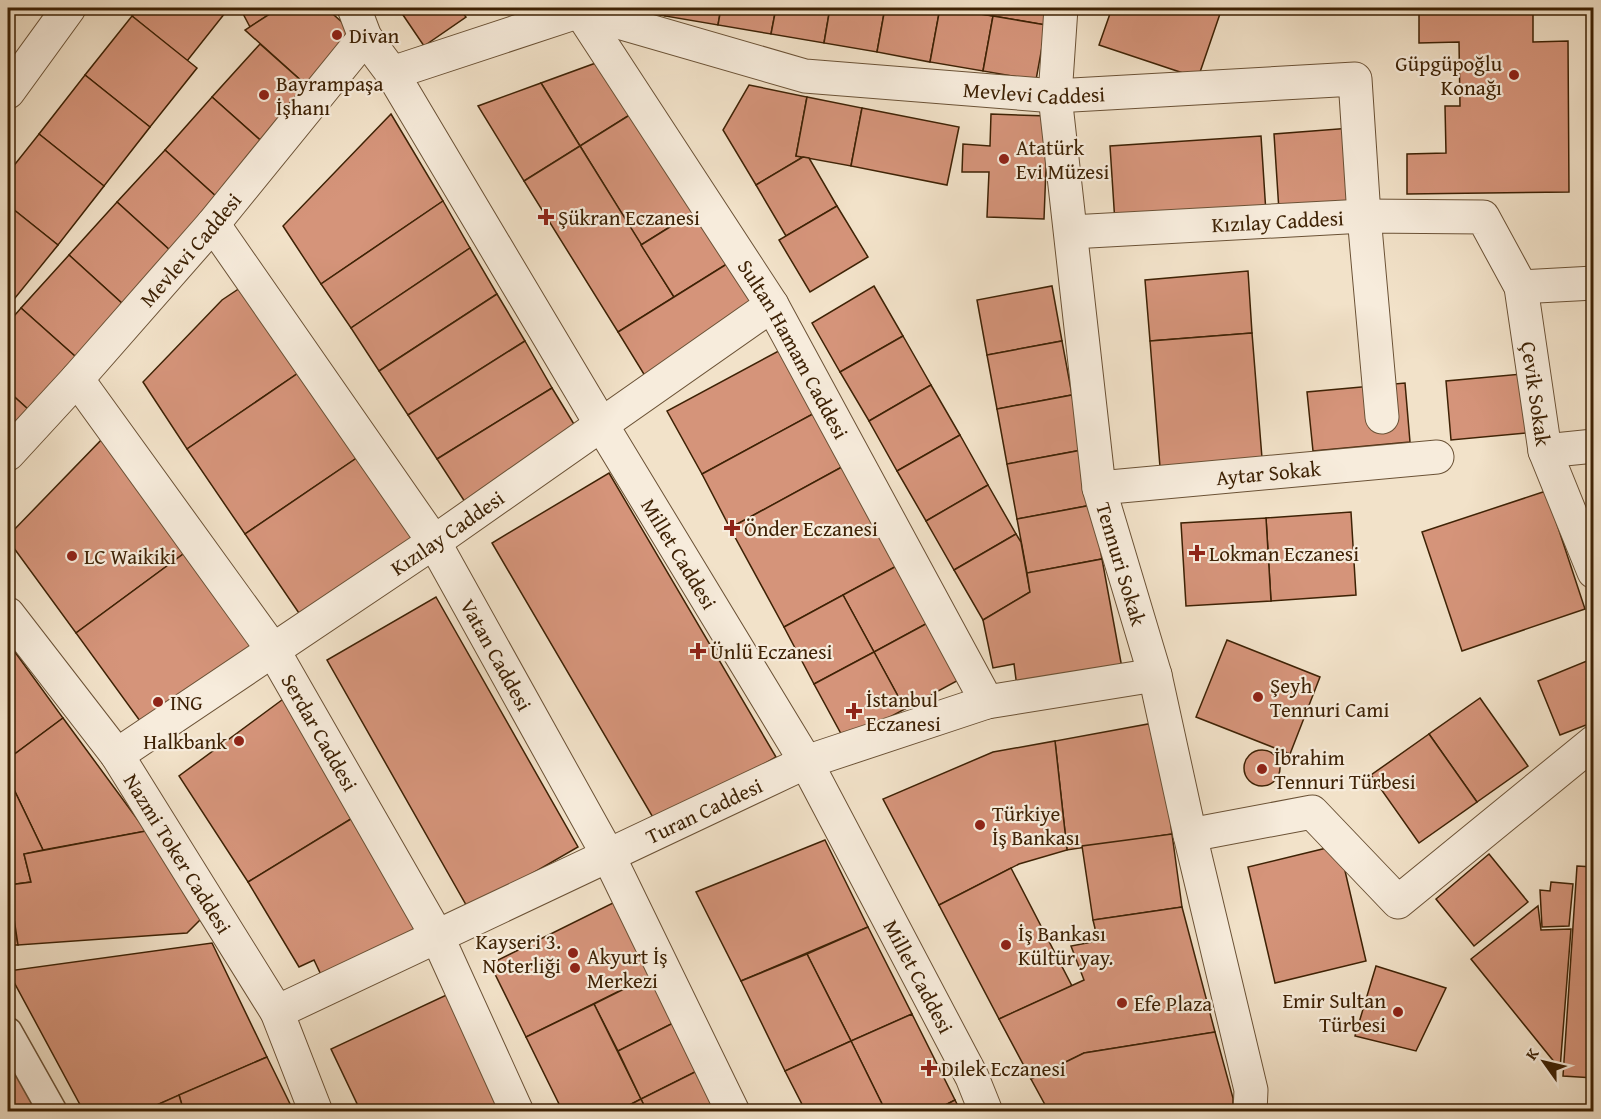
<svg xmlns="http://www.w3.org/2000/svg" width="1601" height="1119" viewBox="0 0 1601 1119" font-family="'Gentium Book Plus',serif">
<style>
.building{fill:#d5947a;stroke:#3e2205;stroke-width:1.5}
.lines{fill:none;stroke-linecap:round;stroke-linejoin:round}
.pedestrian-casing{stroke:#6b5236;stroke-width:31}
.minor-casing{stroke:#6b5236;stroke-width:35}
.pedestrian{stroke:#f7ecdc;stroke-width:28}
.minor{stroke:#f7ecdc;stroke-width:33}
.poi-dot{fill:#8f2418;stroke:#f7ecdc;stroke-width:2}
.labels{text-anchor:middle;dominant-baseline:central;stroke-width:4.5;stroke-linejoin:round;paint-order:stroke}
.poi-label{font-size:21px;fill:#3e2205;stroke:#f7ecdc;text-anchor:start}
.street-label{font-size:21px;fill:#3e2205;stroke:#f7ecdc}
</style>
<rect width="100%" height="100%" fill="#f2e2c9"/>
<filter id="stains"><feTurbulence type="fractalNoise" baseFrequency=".00333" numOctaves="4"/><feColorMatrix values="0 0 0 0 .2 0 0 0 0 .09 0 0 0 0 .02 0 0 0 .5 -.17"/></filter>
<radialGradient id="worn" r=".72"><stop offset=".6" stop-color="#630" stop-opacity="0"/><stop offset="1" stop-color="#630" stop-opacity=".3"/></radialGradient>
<g class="building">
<polygon points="139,8 229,8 187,61 132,16"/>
<polygon points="240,8 279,8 250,27"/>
<polygon points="279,8 326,8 344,24 348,37 315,93 245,30"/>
<polygon points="393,8 411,8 397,14"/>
<polygon points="411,8 459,8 466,17 424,46 401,12"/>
<polygon points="617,8 666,8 665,16"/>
<polygon points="666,8 721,8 718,25 665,16"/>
<polygon points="721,8 776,8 771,34 718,25"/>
<polygon points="776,8 830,8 824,43 771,34"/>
<polygon points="830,8 885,8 877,52 824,43"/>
<polygon points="885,8 940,8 930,62 877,52"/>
<polygon points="940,8 993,16 983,71 930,62"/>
<polygon points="965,8 1049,8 1046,25 964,11"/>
<polygon points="1112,8 1222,8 1198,78 1099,45"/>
<polygon points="1430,8 1533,8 1533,42 1568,41 1569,192 1407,194 1407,154 1446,153 1445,106 1460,106 1459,42 1419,43 1419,11 1430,11"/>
<polygon points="132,16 197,68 150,127 85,75"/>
<polygon points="993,16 1046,25 1036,80 983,71"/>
<polygon points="260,44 315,93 267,146 212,97"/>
<polygon points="604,60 636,111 580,146 541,83"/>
<polygon points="85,75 150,127 104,186 39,134"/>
<polygon points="541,83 580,146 524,181 478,106"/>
<polygon points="749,85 807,97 796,156 803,157 756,185 723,130"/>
<polygon points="212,97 267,146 219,199 165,150"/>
<polygon points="807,97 862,108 851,166 796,156"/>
<polygon points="862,108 959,127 947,185 851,166"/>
<polygon points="636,111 697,210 641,245 580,146"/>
<polygon points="391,114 443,201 321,284 283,226"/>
<polygon points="991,114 1048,116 1044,219 987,217 989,172 962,172 963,144 990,146"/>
<polygon points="1351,128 1356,206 1279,211 1274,134"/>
<polygon points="39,134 104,186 58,245 8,205 8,173"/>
<polygon points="1261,136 1266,213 1115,223 1110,146"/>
<polygon points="580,146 674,297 618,332 524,181"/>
<polygon points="165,150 219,199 172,252 117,202"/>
<polygon points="803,157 809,158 837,206 786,236 756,185"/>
<polygon points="443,201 470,248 351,328 321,284"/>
<polygon points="117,202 172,252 124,305 69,255"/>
<polygon points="8,205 58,245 11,303 8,300"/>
<polygon points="837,206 868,257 810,292 779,240"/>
<polygon points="697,210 730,262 674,297 641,245"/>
<polygon points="470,248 497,294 379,371 351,328"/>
<polygon points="69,255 124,305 76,357 21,308"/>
<polygon points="730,262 762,314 650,384 618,332"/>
<polygon points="1248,271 1252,333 1150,341 1145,280"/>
<polygon points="249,282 307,367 187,449 143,382 222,300"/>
<polygon points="874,286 903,336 840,372 812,323"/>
<polygon points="1052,286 1062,341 987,355 977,300"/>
<polygon points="497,294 525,341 408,415 379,371"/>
<polygon points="21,308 76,357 29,410 8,391 8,323"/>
<polygon points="1252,333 1262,458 1160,467 1150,341"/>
<polygon points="903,336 931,385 869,421 840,372"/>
<polygon points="525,341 552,388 437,459 408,415"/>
<polygon points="1062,341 1072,395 997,409 987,355"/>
<polygon points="788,346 822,409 702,474 667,411"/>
<polygon points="307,367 364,453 245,534 187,449"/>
<polygon points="1522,374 1527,433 1451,440 1446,381"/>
<polygon points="1405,383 1410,442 1313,451 1307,392"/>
<polygon points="931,385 960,435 897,471 869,421"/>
<polygon points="552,388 580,434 465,502 437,459"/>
<polygon points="8,391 29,410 8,434"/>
<polygon points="1072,395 1082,450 1007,464 997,409"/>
<polygon points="822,409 851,462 730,528 702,474"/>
<polygon points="107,434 190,549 76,633 8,540 8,536"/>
<polygon points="960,435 988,485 926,521 897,471"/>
<polygon points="1082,450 1092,505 1017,519 1007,464"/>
<polygon points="364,453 422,539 303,619 245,534"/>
<polygon points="851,462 904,562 784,627 730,528"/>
<polygon points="609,473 776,757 658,826 492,543"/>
<polygon points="988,485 1016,534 954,570 926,521"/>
<polygon points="1546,491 1585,609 1462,651 1422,532"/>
<polygon points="1092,505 1102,559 1027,573 1017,519"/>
<polygon points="1351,512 1356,595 1271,601 1266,518"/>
<polygon points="1266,518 1271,601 1186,606 1181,523"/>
<polygon points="1016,534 1021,542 1030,592 983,620 954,570"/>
<polygon points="190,549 262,647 148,732 76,633"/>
<polygon points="1102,559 1122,668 1017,687 1014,664 993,668 983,620 1030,592 1027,573"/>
<polygon points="904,562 935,619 874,652 843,595"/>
<polygon points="843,595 874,652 814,684 784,627"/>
<polygon points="436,597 578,847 469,910 327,660"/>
<polygon points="935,619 966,676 905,709 874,652"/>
<polygon points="1227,640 1320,677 1290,754 1196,717"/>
<polygon points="12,648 63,718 8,759 8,652"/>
<polygon points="874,652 905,709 845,741 814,684"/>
<polygon points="1594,658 1594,722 1560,735 1538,681"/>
<polygon points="290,694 359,814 248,882 179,776"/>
<polygon points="1480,698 1528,766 1477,802 1429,734"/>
<polygon points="63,718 146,831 43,850 8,777 8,759"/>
<polygon points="1159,722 1172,834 1067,850 1055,741"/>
<polygon points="1429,734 1477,802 1419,843 1371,775"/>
<polygon points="1055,741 1067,850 1019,864 939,905 883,799 993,752"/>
<circle cx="1262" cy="768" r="18"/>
<polygon points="8,777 43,850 24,854 31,882 9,885 18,945 8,945"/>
<polygon points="359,814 425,929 323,979 314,960 299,967 248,882"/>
<polygon points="146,831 206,914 187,933 18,945 9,885 31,882 24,854"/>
<polygon points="1172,834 1182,907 1093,920 1082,846"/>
<polygon points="825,840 868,927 741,981 696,892"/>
<polygon points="1339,845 1366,961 1275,983 1248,867"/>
<polygon points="1489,854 1528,902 1474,946 1436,899"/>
<polygon points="1577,866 1594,867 1594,1078 1563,1076"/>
<polygon points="1011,868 1072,986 999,1019 939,905"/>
<polygon points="1551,882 1573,884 1569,926 1542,927 1540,890 1550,891"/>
<polygon points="623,898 660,971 526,1037 490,964"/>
<polygon points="1538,906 1541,930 1571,929 1560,1069 1471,959"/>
<polygon points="1182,907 1215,1032 1084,1053 1031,1079 999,1019 1084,980 1071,946 1098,941 1093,920"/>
<polygon points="868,927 912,1014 851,1041 807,954"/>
<polygon points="212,943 267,1057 141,1112 84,1112 8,971"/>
<polygon points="807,954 851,1041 785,1071 741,981"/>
<polygon points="1376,966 1446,988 1416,1051 1355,1036"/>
<polygon points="660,971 683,1018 618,1051 594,1004"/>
<polygon points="455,991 512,1112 361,1112 331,1049"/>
<polygon points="594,1004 641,1099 616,1112 563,1112 526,1037"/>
<polygon points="912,1014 955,1100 932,1112 886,1112 851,1041"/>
<polygon points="683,1018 707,1066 641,1099 618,1051"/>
<polygon points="1215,1032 1233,1098 1233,1112 1049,1112 1031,1079 1084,1053"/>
<polygon points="851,1041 886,1112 806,1112 785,1071"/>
<polygon points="8,1050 42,1112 8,1112"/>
<polygon points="267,1057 294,1112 184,1112 179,1095"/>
<polygon points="707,1066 730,1112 647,1112 641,1099"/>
<polygon points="179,1095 184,1112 141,1112"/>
<polygon points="641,1099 647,1112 616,1112"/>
<polygon points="955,1100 961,1112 932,1112"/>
</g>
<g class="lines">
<defs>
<polyline id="pedestrian" points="8,1032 53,1112"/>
<g id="minor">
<path id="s1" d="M354 8 365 37 392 73 601 424 806 762 972 1077 986 1112"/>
<path id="s2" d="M1061 8 1055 96 1099 488 1155 675 1190 835 1251 1090 1250 1112"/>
<path id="s3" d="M580 11 772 305 987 702"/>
<path id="s4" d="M392 73 580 11 805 76 1055 96 1355 79 1364 216 1382 417"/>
<polyline points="8,92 69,8"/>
<path id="s5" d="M213 224 434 542 608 855 733 1112"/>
<path id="s6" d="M1071 232 1364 216 1483 217 1521 287 1545 451 1594 572"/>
<polyline points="1521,287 1594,283"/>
<path id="s7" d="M77 379 273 650 437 936 517 1112"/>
<polyline points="1545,451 1594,446"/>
<path id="s8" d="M8 454 77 379 213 224 365 37"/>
<path id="s9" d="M1099 488 1437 457"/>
<path id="s10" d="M8 614 117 755 277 1012 316 1112"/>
<path id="s11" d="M117 755 434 542 772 305"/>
<polyline points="1190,835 1312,812 1398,902 1594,742"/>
<path id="s12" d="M277 1012 806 762 987 702 1155 675"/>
</g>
</defs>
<use href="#pedestrian" class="pedestrian-casing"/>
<use href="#minor" class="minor-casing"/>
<use href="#pedestrian" class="pedestrian"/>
<use href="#minor" class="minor"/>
</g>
<g class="poi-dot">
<circle cx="337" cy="35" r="6"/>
<circle cx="1514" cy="75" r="6"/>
<circle cx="264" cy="95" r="6"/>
<circle cx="1004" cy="159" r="6"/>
<path d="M543 208h6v6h6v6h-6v6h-6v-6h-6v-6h6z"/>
<path d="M729 519h6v6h6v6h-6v6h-6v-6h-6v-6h6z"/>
<path d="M1194 544h6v6h6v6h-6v6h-6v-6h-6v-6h6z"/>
<circle cx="72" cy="556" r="6"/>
<path d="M695 642h6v6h6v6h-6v6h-6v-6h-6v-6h6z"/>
<circle cx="1258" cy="697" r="6"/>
<circle cx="158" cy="702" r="6"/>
<path d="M851 702h6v6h6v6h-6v6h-6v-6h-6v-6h6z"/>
<circle cx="239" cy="741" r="6"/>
<circle cx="1262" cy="769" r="6"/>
<circle cx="980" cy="825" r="6"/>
<circle cx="1006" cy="945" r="6"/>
<circle cx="573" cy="953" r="6"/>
<circle cx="575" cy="968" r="6"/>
<circle cx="1122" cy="1003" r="6"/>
<circle cx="1398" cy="1012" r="6"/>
<path d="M926 1059h6v6h6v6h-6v6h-6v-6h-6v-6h6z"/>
</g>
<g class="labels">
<g class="poi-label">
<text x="349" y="35">Divan</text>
<text x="1502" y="63" text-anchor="end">Güpgüpoğlu<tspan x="1502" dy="24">Konağı</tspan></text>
<text x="276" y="83">Bayrampaşa<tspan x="276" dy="24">İşhanı</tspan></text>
<text x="1016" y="147">Atatürk<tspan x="1016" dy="24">Evi Müzesi</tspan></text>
<text x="558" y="217">Şükran Eczanesi</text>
<text x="744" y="528">Önder Eczanesi</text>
<text x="1209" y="553">Lokman Eczanesi</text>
<text x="84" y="556">LC Waikiki</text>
<text x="710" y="651">Ünlü Eczanesi</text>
<text x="1270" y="685">Şeyh<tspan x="1270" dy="24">Tennuri Cami</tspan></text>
<text x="866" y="699">İstanbul<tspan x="866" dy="24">Eczanesi</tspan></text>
<text x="170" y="702">ING</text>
<text x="227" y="741" text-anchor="end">Halkbank</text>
<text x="1274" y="757">İbrahim<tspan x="1274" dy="24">Tennuri Türbesi</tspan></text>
<text x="992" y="813">Türkiye<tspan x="992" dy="24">İş Bankası</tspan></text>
<text x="1018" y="933">İş Bankası<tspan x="1018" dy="24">Kültür yay.</tspan></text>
<text x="561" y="941" text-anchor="end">Kayseri 3.<tspan x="561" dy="24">Noterliği</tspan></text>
<text x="587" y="956">Akyurt İş<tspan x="587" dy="24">Merkezi</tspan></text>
<text x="1386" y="1000" text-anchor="end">Emir Sultan<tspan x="1386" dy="24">Türbesi</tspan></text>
<text x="1134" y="1003">Efe Plaza</text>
<text x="941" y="1068">Dilek Eczanesi</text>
</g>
<g class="street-label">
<text stroke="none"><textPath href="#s4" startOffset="662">Mevlevi Caddesi</textPath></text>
<text stroke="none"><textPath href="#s6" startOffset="207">Kızılay Caddesi</textPath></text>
<text stroke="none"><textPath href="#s8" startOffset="274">Mevlevi Caddesi</textPath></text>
<text stroke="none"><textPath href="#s3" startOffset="400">Sultan Hamam Caddesi</textPath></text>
<text stroke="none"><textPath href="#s6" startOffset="600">Çevik Sokak</textPath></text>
<text stroke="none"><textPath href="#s9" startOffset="170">Aytar Sokak</textPath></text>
<text stroke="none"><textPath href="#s11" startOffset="398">Kızılay Caddesi</textPath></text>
<text stroke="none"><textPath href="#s1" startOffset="636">Millet Caddesi</textPath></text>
<text stroke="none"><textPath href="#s2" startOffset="562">Tennuri Sokak</textPath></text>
<text stroke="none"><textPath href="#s5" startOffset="516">Vatan Caddesi</textPath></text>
<text stroke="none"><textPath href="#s7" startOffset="429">Serdar Caddesi</textPath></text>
<text stroke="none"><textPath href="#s12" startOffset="472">Turan Caddesi</textPath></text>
<text stroke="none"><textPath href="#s10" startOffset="294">Nazmi Toker Caddesi</textPath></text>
<text stroke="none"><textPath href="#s1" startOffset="1122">Millet Caddesi</textPath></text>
</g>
</g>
<rect width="1601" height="1119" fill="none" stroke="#f2e2c9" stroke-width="30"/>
<rect x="9" y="9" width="1583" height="1101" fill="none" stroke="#3e2205" stroke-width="3"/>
<rect x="15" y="15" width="1571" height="1089" fill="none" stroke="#3e2205" stroke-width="1.5"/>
<g transform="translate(1544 1062) rotate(304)" stroke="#f7ecdc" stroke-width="4.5" paint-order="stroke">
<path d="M0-4.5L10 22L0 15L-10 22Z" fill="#3e2205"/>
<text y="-9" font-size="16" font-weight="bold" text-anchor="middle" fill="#3e2205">K</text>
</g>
<rect width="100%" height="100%" filter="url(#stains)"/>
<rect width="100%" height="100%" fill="url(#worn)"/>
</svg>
